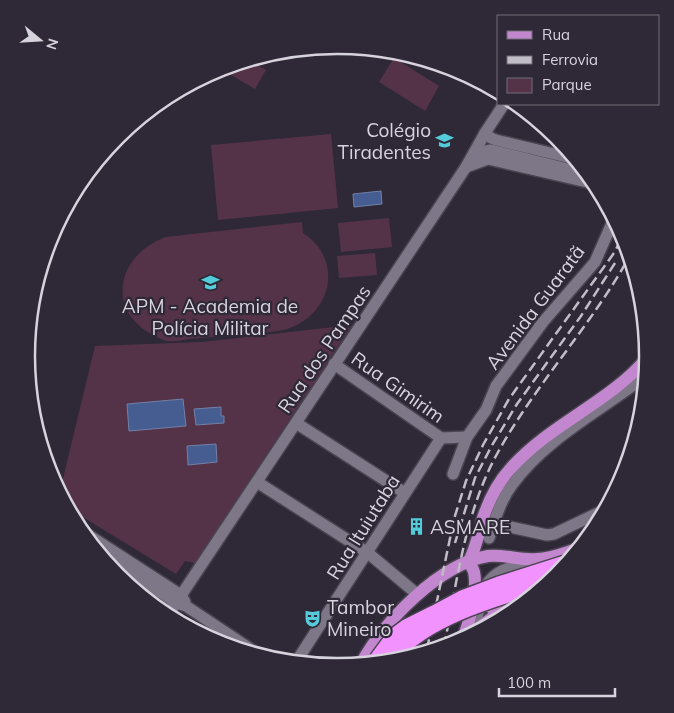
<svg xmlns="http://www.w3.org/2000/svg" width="674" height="713" viewBox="0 0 674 713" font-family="Mulish,sans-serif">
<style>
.green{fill:#543348}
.water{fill:#465d91;stroke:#7280a8}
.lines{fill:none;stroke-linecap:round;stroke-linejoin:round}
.minor-casing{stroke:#494450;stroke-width:14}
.major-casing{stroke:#494450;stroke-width:15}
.minor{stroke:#7d7788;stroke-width:11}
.major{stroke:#c387cf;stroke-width:12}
.rail{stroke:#c1bdc7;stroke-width:2.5;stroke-dasharray:10 5;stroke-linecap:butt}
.highway-bridge-casing{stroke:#494450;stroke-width:18;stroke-linecap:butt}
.highway-bridge{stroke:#f292ff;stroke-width:15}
.labels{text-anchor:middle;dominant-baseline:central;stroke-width:4.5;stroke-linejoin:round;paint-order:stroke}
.poi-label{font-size:19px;fill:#d7d3dd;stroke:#2f2937;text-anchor:start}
.street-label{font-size:19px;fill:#d7d3dd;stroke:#2f2937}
.rim{fill:none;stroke:#d7d3dd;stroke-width:2.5}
</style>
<rect width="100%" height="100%" fill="#2f2937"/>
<g class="green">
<polygon points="394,58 439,86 425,111 379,82"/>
<polygon points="253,63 266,70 255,89 226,72 229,67"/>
<polygon points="331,134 338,208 218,220 211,145"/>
<polygon points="389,218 392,247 341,252 338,223"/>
<path d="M302 222 303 233C343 259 333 312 290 328 277 333 251 333 237 334 221 336 204 338 188 339 182 340 175 342 169 341 164 341 159 338 155 336 135 326 120 309 123 285 125 262 146 244 166 237Z"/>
<polygon points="375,253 377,275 339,278 337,256"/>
<polygon points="352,325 195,563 185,561 176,574 73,511 60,491 95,346 202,342"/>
</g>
<g class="water">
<polygon points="381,191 382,204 354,207 353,194"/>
<polygon points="183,399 186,426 129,431 127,404"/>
<polygon points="221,407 221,416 224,416 224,423 196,425 194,409"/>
<polygon points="216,444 217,462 188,465 187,446"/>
</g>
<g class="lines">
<defs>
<g id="minor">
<polyline points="485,133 491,138 496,140 571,158"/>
<polyline points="472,160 481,152 491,150 580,172"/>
<polyline points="466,167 488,159 587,182"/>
<polyline points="334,364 441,438"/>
<polyline points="296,423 405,493"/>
<polyline points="441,438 467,437"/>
<polyline points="453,474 467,437 486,410 496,386 543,322 595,262 613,221"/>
<polyline points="257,482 368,553 417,594"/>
<polyline points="510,527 547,535 554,534 600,512"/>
<polyline points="90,536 181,595 185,602"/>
<path d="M489 538C495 520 500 501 512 485 545 439 599 412 643 378"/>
<polyline points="102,553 176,603 186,606 252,650"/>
<polyline points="170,612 466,167 485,133 504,104"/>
<path d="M473 632 485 587C495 569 514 566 533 561"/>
<polyline points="298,659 441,438"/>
</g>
<g id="major">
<polyline points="481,601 492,608 505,611"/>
<polyline points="479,628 493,617 499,615"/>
<path d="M463 639C469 623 478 589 474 572 473 568 470 565 469 561 476 548 479 532 483 518 489 500 498 482 511 468 550 424 609 403 647 358"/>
<path d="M362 662C385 621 439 564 488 556 504 554 521 561 537 559 550 559 562 554 574 550"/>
</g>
</defs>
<use href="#minor" class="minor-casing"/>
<use href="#major" class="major-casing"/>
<use href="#minor" class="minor"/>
<use href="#major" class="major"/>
<g class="rail">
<polyline points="455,543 475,478 491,447 517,404 581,316 615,263"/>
<path d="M444 646C457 582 465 512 497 454 535 385 590 327 628 259"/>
<polyline points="427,649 454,519 466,481 483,445 509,399 614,253 623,236"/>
</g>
<defs>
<g id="highway-bridge">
<path d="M395 656C426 617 501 597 547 583"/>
<polyline points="377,659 394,636 406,627 434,613 462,598 499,584 565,563"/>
</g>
</defs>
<use href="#highway-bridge" class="highway-bridge-casing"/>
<use href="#highway-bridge" class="highway-bridge"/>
</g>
<defs>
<symbol id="school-bare" viewBox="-9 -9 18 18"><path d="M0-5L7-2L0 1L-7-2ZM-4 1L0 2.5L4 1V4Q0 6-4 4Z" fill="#53cbda" stroke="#2f2937" stroke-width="2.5" paint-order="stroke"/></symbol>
<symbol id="building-bare" viewBox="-9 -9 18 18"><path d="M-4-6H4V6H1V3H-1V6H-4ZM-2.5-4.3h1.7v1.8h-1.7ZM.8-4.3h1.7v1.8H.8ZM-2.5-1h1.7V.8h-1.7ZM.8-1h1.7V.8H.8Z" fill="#53cbda" stroke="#2f2937" stroke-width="2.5" paint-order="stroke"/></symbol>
<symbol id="theatre-bare" viewBox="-9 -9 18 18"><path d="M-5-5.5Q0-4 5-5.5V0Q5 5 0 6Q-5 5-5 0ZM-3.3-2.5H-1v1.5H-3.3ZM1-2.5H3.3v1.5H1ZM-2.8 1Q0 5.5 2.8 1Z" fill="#53cbda" stroke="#2f2937" stroke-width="2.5" paint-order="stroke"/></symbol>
</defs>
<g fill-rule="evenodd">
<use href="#school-bare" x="432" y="128" width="25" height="25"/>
<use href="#school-bare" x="198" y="270" width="25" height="25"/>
<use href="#building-bare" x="404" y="514" width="25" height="25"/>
<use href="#theatre-bare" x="300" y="606" width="25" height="25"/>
</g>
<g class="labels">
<g class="poi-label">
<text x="431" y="130" text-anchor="end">Colégio<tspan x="431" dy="22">Tiradentes</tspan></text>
<text x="210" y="306" text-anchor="middle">APM - Academia de<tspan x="210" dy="22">Polícia Militar</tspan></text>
<text x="430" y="527">ASMARE</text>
<text x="327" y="607">Tambor<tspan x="327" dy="22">Mineiro</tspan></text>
</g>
<g class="street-label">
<text transform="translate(535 307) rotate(-53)">Avenida Guaratã</text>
<text transform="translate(324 349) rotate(-56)">Rua dos Pampas</text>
<text transform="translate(398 387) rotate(35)">Rua Gimirim</text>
<text transform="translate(363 527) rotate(-58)">Rua Ituiutaba</text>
</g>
</g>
<path d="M0 0H674V713H0ZM35 356a302 302 0 1 1 604 0a302 302 0 1 1-604 0Z" fill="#2f2937" fill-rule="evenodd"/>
<path class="rim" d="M35 356a302 302 0 1 1 604 0a302 302 0 1 1-604 0Z"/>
<rect x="497" y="15" width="162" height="90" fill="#2f2937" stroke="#726d79"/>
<rect x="507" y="31" width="25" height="8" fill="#c387cf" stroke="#726d79"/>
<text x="542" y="40" font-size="15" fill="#d7d3dd">Rua</text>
<rect x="507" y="56" width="25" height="8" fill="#c1bdc7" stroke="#726d79"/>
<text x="542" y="65" font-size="15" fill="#d7d3dd">Ferrovia</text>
<rect x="507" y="78" width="25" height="15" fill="#543348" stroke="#726d79"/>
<text x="542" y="90" font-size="15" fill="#d7d3dd">Parque</text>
<g transform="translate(40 40) rotate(108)" stroke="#2f2937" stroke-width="4" paint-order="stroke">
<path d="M0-4L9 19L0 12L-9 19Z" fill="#d7d3dd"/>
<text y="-8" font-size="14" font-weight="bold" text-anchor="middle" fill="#d7d3dd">N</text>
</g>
<path d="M499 688v8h116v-8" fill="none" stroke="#d7d3dd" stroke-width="2.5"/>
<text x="507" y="688" font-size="15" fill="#d7d3dd" stroke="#2f2937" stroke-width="4" paint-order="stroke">100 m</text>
</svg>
